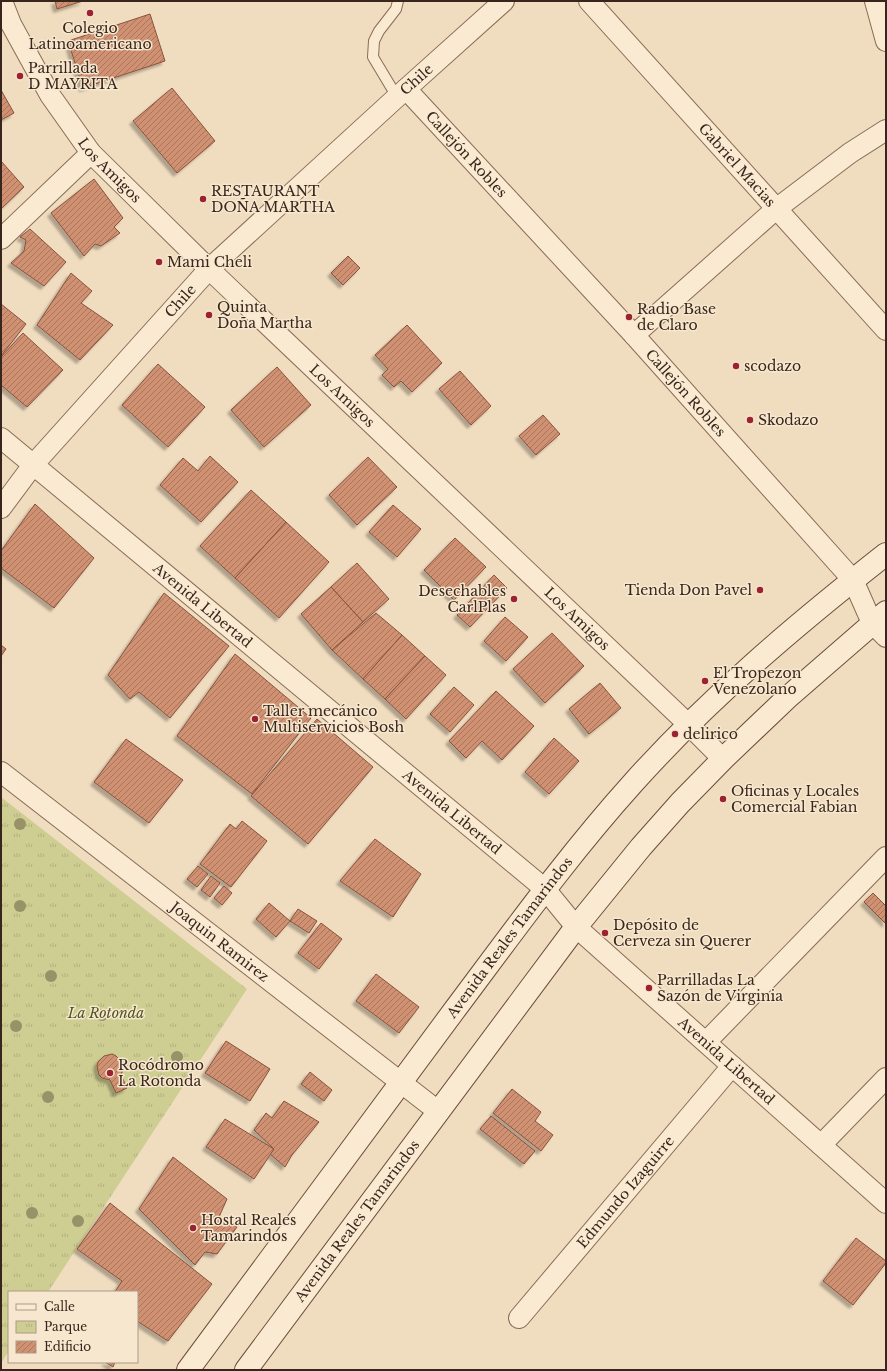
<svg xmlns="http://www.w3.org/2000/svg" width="887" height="1371" viewBox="0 0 887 1371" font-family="'Libre Baskerville',serif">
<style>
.park{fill:url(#park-tufts)}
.building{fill:url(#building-hatch);stroke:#8a523b;filter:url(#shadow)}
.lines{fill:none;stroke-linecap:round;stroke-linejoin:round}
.lane-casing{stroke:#896c56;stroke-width:12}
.street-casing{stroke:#896c56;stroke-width:22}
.secondary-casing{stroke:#6b4d3a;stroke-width:24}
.lane{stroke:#faead2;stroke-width:10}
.street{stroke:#faead2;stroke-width:20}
.secondary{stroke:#faead2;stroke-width:22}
.tree{fill:#979268}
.poi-dot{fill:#9b2331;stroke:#f7e7ce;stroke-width:1.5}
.labels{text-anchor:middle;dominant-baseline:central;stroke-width:3;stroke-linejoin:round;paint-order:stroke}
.poi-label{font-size:14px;fill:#38261c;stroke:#f7e7ce;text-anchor:start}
.street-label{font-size:14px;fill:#38261c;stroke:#f7e7ce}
.park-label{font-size:14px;font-style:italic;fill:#4e5521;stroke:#f7e7ce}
</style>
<defs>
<pattern id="park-tufts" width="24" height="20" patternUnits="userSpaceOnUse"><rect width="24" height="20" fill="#cece92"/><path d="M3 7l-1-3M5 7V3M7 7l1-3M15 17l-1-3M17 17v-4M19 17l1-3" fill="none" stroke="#b2b17d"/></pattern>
<pattern id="building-hatch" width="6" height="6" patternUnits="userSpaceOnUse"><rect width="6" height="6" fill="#d09072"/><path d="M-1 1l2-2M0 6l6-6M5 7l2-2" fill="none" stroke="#aa755d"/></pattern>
<filter id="shadow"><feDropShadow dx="-3.5" dy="3.5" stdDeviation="1" flood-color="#0004"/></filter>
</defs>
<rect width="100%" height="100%" fill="#f0dcbf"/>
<polygon class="park" points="1,797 247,989 48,1292 9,1292 9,1351 1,1363"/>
<g class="building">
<polygon points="55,1 83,1 57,9"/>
<polygon points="150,14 165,61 83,88 68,41"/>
<polygon points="172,88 215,141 177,173 133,121"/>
<polygon points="1,90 14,113 1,120"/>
<polygon points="1,161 24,187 1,209"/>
<polygon points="94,179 123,218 114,227 120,233 101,246 95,244 84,256 51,213"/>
<polygon points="30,229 66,262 44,286 11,263 24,251 26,240 20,237"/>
<polygon points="348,256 360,268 343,285 331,273"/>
<polygon points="71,273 92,291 81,303 113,325 80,360 37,325"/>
<polygon points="1,304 26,324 1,356"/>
<polygon points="407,325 442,363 412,392 401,381 394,387 382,375 388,369 375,355"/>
<polygon points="23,333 63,370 27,407 1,385 1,357"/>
<polygon points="158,364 205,407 168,447 122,405"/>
<polygon points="277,367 311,405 264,447 231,410"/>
<polygon points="460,371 491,406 471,425 439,389"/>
<polygon points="543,415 560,434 536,455 519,436"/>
<polygon points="210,456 238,482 201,522 160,485 183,458 198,471"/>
<polygon points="368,457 397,487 357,525 329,495"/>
<polygon points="251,490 286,522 235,578 200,546"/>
<polygon points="35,504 94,558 54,608 1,568 1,551"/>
<polygon points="393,505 421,529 397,557 369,532"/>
<polygon points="286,522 329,562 279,618 235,578"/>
<polygon points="455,538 486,567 454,600 424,570"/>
<polygon points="357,563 389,599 363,622 331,587"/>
<polygon points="494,575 507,588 470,627 457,615"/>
<polygon points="331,587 363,622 332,650 301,614"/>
<polygon points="164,593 229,646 170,718 139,692 130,699 108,675"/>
<polygon points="376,613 402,635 363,679 332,650"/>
<polygon points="505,617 528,637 506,661 484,641"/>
<polygon points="552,633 584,666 545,703 513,669"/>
<polygon points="402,635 425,656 385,699 363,679"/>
<polygon points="1,645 6,649 1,656"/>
<polygon points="235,654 311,718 252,794 177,736"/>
<polygon points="425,656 446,675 406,719 385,699"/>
<polygon points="600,683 621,708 589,734 569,709"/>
<polygon points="454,687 474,705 450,732 430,714"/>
<polygon points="496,691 534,726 502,760 482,741 466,758 449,741"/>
<polygon points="317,719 373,767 308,844 251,796"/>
<polygon points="554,738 579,761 549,794 525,772"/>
<polygon points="126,739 183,780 149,823 94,782"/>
<polygon points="242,821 267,841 231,887 200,864 230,824 236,829"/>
<polygon points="375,839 421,874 393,917 340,881"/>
<polygon points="198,866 208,874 197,887 187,879"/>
<polygon points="211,876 220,883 210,897 201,890"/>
<polygon points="224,886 232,893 222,905 214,898"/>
<polygon points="873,893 886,906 886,924 864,902"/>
<polygon points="269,903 290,921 276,937 256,919"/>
<polygon points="298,909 317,921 309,933 290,921"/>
<polygon points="321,923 342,939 319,969 298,953"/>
<polygon points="376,974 419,1007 399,1033 356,1001"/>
<polygon points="226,1041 270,1069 250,1101 205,1073"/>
<polygon points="112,1054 116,1056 122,1062 123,1070 121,1075 127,1088 116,1093 110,1080 102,1078 99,1075 97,1066 98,1062 104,1056"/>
<polygon points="310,1072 332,1090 324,1101 301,1084"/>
<polygon points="512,1089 541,1112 535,1121 553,1135 541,1151 493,1113"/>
<polygon points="284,1101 319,1122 292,1155 285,1167 270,1154 274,1149 254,1130 266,1113 272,1118"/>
<polygon points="491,1116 535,1151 524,1164 480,1129"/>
<polygon points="225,1119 274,1149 254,1179 206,1147"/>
<polygon points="173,1157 227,1199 219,1217 237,1227 217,1254 205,1252 195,1265 139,1209"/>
<polygon points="110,1203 212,1284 168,1341 137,1321 137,1292 115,1292 122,1281 77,1249"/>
<polygon points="856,1238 886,1261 886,1263 853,1305 823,1281"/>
<polygon points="105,1362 115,1362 113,1367"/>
</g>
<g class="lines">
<defs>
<polyline id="lane" points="397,97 373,57 374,41 379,31 396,9 398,1"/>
<g id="street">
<path id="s1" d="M2 1 11 24 50 95 91 153 209 269 689 725 723 759"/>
<path id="s2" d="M589 1 886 330"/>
<polyline points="875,1 886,41"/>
<path id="s3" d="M406 89 634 335 853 580 872 623 886 637"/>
<polyline points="1,239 91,153"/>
<polyline points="634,335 776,209 850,153 886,130"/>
<path id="s4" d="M1 438 545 889 576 927 886 1203"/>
<path id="s5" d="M1 508 33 465 209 269 397 97 504 1"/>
<path id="s6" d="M1 772 439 1112"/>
<polyline points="706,1042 886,857"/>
<polyline points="821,1145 886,1078"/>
<path id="s7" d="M519 1318 732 1066"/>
</g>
<g id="secondary">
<path id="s8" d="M188 1370C277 1249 366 1128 456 1008 513 932 569 854 633 783 709 698 797 624 886 554"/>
<path id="s9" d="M246 1370 576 927 641 847 680 803 723 759 787 698 886 612"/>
</g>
</defs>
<use href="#lane" class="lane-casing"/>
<use href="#street" class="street-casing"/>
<use href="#secondary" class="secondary-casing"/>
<use href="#lane" class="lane"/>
<use href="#street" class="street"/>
<use href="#secondary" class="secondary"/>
</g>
<g class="tree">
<circle cx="20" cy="824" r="6"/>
<circle cx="20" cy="906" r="6"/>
<circle cx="51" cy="976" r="6"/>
<circle cx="102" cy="1015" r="6"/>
<circle cx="16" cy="1026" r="6"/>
<circle cx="177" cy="1057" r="6"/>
<circle cx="48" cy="1097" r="6"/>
<circle cx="32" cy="1213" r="6"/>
<circle cx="78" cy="1221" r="6"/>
</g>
<g class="poi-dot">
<circle cx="90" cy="13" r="4"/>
<circle cx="20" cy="76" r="4"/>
<circle cx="203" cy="199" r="4"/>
<circle cx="159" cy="262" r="4"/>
<circle cx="209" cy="315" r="4"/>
<circle cx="629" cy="317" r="4"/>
<circle cx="736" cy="366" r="4"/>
<circle cx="750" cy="420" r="4"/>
<circle cx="760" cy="590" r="4"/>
<circle cx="514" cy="599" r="4"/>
<circle cx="705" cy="681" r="4"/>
<circle cx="255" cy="719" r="4"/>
<circle cx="675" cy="734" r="4"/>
<circle cx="723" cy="799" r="4"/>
<circle cx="605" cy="933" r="4"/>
<circle cx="649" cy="988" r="4"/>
<circle cx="110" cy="1073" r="4"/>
<circle cx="193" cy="1228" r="4"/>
</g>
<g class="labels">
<g class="poi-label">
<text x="90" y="28" text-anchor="middle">Colegio<tspan x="90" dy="16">Latinoamericano</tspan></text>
<text x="28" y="68">Parrillada<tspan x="28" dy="16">D MAYRITA</tspan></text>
<text x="211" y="191">RESTAURANT<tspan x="211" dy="16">DOÑA MARTHA</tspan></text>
<text x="167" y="262">Mami Cheli</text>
<text x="217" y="307">Quinta<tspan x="217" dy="16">Doña Martha</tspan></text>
<text x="637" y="309">Radio Base<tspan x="637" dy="16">de Claro</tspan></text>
<text x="744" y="366">scodazo</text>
<text x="758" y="420">Skodazo</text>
<text x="752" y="590" text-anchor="end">Tienda Don Pavel</text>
<text x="506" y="591" text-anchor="end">Desechables<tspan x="506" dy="16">CarlPlas</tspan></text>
<text x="713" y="673">El Tropezon<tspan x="713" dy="16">Venezolano</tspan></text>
<text x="263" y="711">Taller mecánico<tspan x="263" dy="16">Multiservicios Bosh</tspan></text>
<text x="683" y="734">delirico</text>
<text x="731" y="791">Oficinas y Locales<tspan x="731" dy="16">Comercial Fabian</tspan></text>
<text x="613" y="925">Depósito de<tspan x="613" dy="16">Cerveza sin Querer</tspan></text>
<text x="657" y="980">Parrilladas La<tspan x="657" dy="16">Sazón de Virginia</tspan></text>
<text x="118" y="1065">Rocódromo<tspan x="118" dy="16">La Rotonda</tspan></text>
<text x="201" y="1220">Hostal Reales<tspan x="201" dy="16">Tamarindos</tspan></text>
</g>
<g class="street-label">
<text stroke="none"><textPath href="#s5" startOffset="598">Chile</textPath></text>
<text stroke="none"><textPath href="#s3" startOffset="89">Callejón Robles</textPath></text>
<text stroke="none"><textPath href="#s2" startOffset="221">Gabriel Macias</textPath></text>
<text stroke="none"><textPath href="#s1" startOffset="202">Los Amigos</textPath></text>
<text stroke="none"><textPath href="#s5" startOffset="274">Chile</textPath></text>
<text stroke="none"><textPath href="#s3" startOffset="413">Callejón Robles</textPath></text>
<text stroke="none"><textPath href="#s1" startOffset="526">Los Amigos</textPath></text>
<text stroke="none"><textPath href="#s4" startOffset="262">Avenida Libertad</textPath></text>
<text stroke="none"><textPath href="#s1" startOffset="850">Los Amigos</textPath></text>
<text stroke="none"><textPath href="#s4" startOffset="586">Avenida Libertad</textPath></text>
<text stroke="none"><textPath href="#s8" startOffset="539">Avenida Reales Tamarindos</textPath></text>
<text stroke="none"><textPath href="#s6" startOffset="277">Joaquin Ramirez</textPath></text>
<text stroke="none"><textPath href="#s4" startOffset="957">Avenida Libertad</textPath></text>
<text stroke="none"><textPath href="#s7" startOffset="165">Edmundo Izaguirre</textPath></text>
<text stroke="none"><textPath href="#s9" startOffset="186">Avenida Reales Tamarindos</textPath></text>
</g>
<g class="park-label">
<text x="106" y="1013">La Rotonda</text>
</g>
</g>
<rect width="887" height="1371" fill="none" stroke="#38261c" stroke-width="4"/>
<rect x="8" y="1291" width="130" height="72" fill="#f7e7ce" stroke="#ab9a87"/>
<rect x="16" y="1304" width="20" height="6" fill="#faead2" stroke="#ab9a87"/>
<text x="44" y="1311" font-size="12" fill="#38261c">Calle</text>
<rect x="16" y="1321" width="20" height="12" fill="url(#park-tufts)" stroke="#ab9a87"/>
<text x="44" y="1331" font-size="12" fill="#38261c">Parque</text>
<rect x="16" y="1341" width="20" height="12" fill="url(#building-hatch)" stroke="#ab9a87"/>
<text x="44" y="1351" font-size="12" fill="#38261c">Edificio</text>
</svg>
